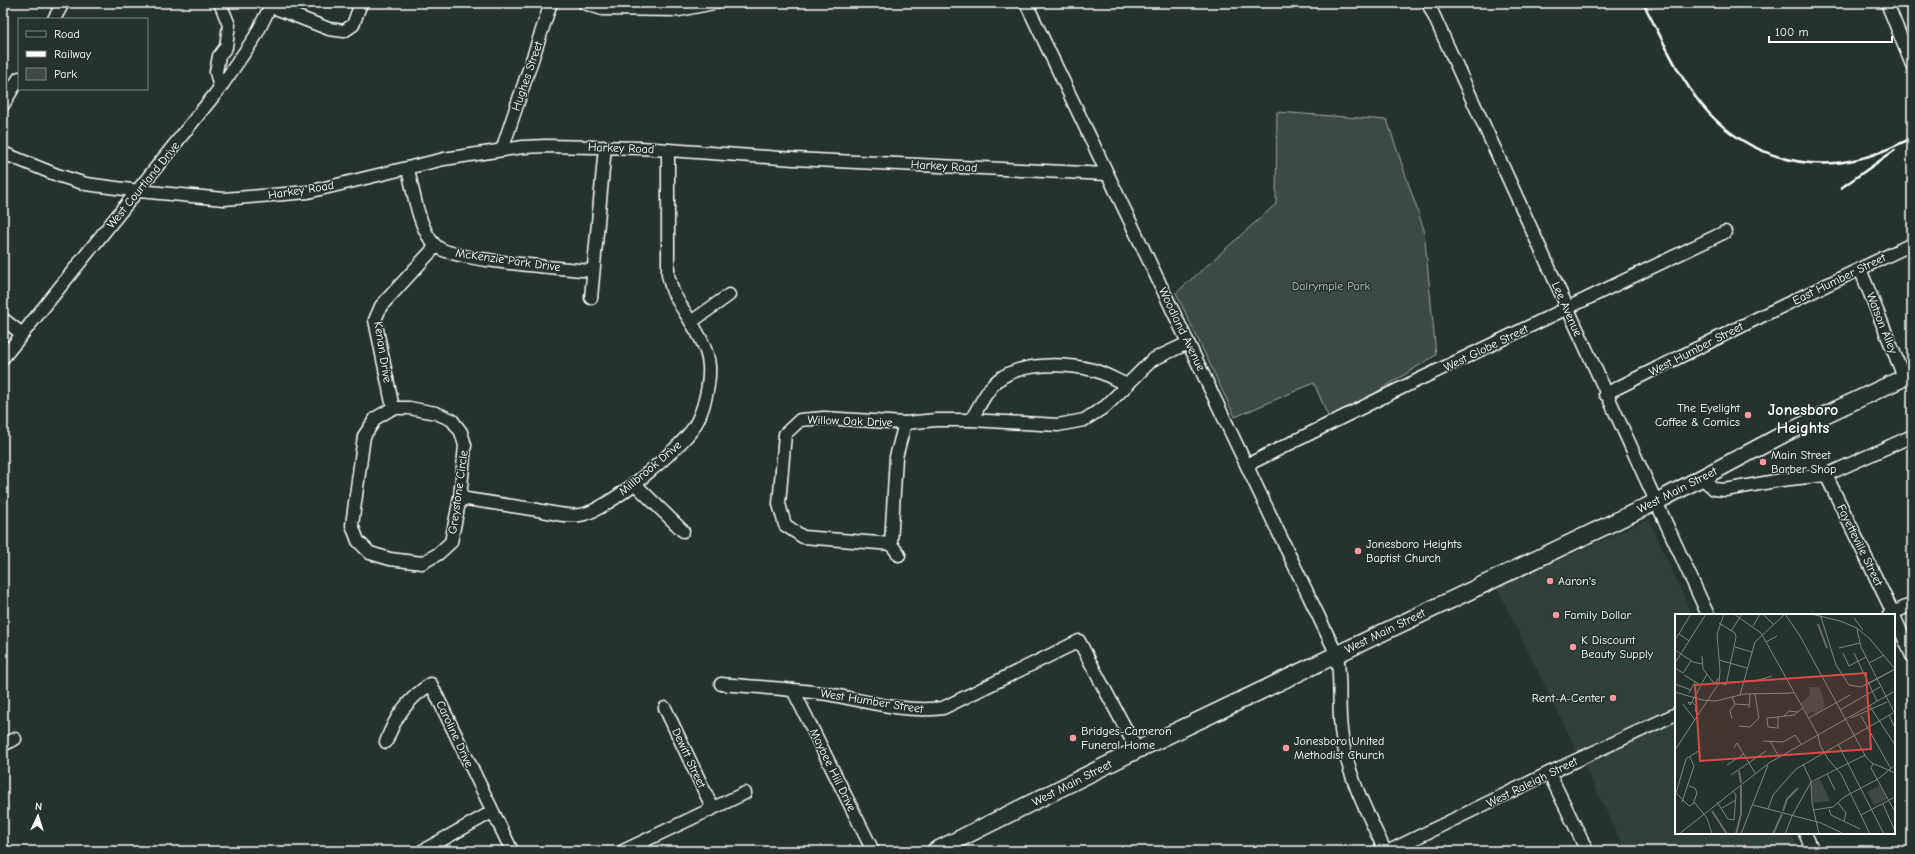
<svg xmlns="http://www.w3.org/2000/svg" width="1915" height="854" viewBox="0 0 1915 854" font-family="'Comic Neue',sans-serif">
<style>
.built{fill:#333f3a}
.green{fill:#3e4944;stroke:#9ea4a2}
.lines{fill:none;stroke-linecap:round;stroke-linejoin:round}
.minor-casing{stroke:#fff;stroke-width:15}
.major-casing{stroke:#fff;stroke-width:19}
.minor{stroke:#26332d;stroke-width:12}
.major{stroke:#26332d;stroke-width:16}
.rail{stroke:#fff;stroke-width:2.5}
.poi-dot{fill:#ff9aa2;stroke:#26332d;stroke-width:1.5}
.labels{text-anchor:middle;dominant-baseline:central;stroke-width:3;stroke-linejoin:round;paint-order:stroke}
.street-label{font-size:12px;fill:#fff;stroke:#26332d}
.park-label{font-size:12px;fill:#bbbfbe;stroke:#26332d}
.poi-label{font-size:12px;fill:#fff;stroke:#26332d;text-anchor:start}
.district-label{font-size:16px;font-weight:bold;fill:#fff;stroke:#26332d}
.inset-river{fill:none;stroke:#67706c;stroke-width:2}
.inset-road{fill:none;stroke:#7d8581;stroke-width:1}
.view{fill:#dc4848;fill-opacity:0.15;stroke:#dc4848;stroke-width:2}
.inset-edge{fill:none;stroke:#fff;stroke-width:2}
</style>
<rect width="100%" height="100%" fill="#26332d"/>
<filter id="ink" filterUnits="userSpaceOnUse"><feTurbulence type="fractalNoise" baseFrequency=".025" numOctaves="2"/><feDisplacementMap in="SourceGraphic" scale="8" xChannelSelector="R" yChannelSelector="G"/><feConvolveMatrix kernelMatrix="1 2 1 2 8 2 1 2 1" color-interpolation-filters="sRGB"/></filter>
<g filter="url(#ink)">
<polygon class="built" points="1649,519 1692,615 1676,615 1676,833 1791,833 1799,851 1626,851 1497,588"/>
<polygon class="green" points="1277,112 1387,120 1424,230 1436,355 1330,421 1314,383 1235,417 1176,293 1276,204"/>
<g class="lines">
<defs>
<g id="minor">
<polyline points="220,3 229,25 226,47 219,56 216,72 220,88"/>
<polyline points="584,3 602,9 679,10 714,3"/>
<path d="M1026 3 1337 655C1342 682 1337 709 1342 737 1348 777 1368 814 1385 851"/>
<polyline points="1428,3 1708,615"/>
<polyline points="1887,3 1912,65"/>
<polyline points="270,6 329,29 344,31 353,25 361,3"/>
<polyline points="54,19 63,3"/>
<polyline points="3,105 19,78"/>
<polyline points="502,150 551,3"/>
<polyline points="3,153 57,175 86,184 139,191 224,199 308,192 444,159 523,147 546,146 641,148 794,159 1107,174"/>
<path d="M408 169C413 190 419 231 436 246 452 261 564 268 592 271"/>
<polyline points="1860,269 1904,377"/>
<polyline points="591,298 605,147"/>
<polyline points="3,319 22,334"/>
<polyline points="691,322 729,295"/>
<polyline points="3,358 220,88 255,37 272,3"/>
<polyline points="1605,394 1768,313 1912,244"/>
<polygon points="393,408 409,408 436,413 452,420 461,432 465,445 460,498 451,542 438,554 422,563 390,559 370,553 358,541 352,525 364,436 376,418"/>
<polyline points="393,408 375,320 381,306 436,246"/>
<path d="M971 420C979 407 986 390 998 380 1021 362 1065 363 1093 370 1104 373 1116 380 1127 385"/>
<polyline points="1247,465 1389,394 1725,232"/>
<polyline points="1826,475 1894,615"/>
<polyline points="1702,478 1714,489 1725,490 1781,480 1826,475 1912,436"/>
<polyline points="634,483 683,531"/>
<path d="M460 498C486 502 512 506 538 510 552 513 567 517 580 515 606 512 680 449 694 427 704 411 710 384 709 366 707 339 685 316 673 292 671 287 670 281 668 275V150"/>
<polyline points="891,544 803,537 785,525 779,504 785,434 800,420 824,418 905,423"/>
<polyline points="899,555 891,544 896,457 905,423 936,420 971,420 1058,425 1084,420 1106,406 1152,360 1188,343"/>
<polyline points="1889,615 1912,604"/>
<polyline points="1894,616 1912,656"/>
<path d="M721 684C756 687 792 689 828 694 866 701 904 713 943 708L1079 641 1137 750"/>
<polyline points="793,690 873,851"/>
<polyline points="665,708 712,807"/>
<path d="M386 742C395 717 408 698 431 684L512 851"/>
<polyline points="3,745 15,739"/>
<polyline points="1549,773 1587,851"/>
<polyline points="1805,833 1813,851"/>
<polyline points="422,851 492,812"/>
<polyline points="623,851 745,793"/>
<polyline points="1389,851 1549,773 1676,714"/>
</g>
<polyline id="major" points="935,851 1137,750 1656,502 1784,434 1912,374"/>
</defs>
<use href="#minor" class="minor-casing"/>
<use href="#major" class="major-casing"/>
<use href="#minor" class="minor"/>
<use href="#major" class="major"/>
<g class="rail">
<path d="M1643 3C1661 36 1677 74 1701 104 1738 150 1800 174 1858 159 1877 155 1895 146 1912 138"/>
<polyline points="1841,188 1895,150"/>
</g>
</g>
</g>
<g class="poi-dot">
<circle cx="1748" cy="415" r="4"/>
<circle cx="1763" cy="462" r="4"/>
<circle cx="1358" cy="551" r="4"/>
<circle cx="1550" cy="581" r="4"/>
<circle cx="1556" cy="615" r="4"/>
<circle cx="1573" cy="647" r="4"/>
<circle cx="1613" cy="698" r="4"/>
<circle cx="1073" cy="738" r="4"/>
<circle cx="1286" cy="748" r="4"/>
</g>
<g class="labels">
<g class="street-label">
<text transform="translate(527 76) rotate(-71)">Hughes Street</text>
<text transform="translate(621 148) rotate(2)">Harkey Road</text>
<text transform="translate(944 166) rotate(3)">Harkey Road</text>
<text transform="translate(143 185) rotate(-51)">West Courtland Drive</text>
<text transform="translate(301 190) rotate(-9)">Harkey Road</text>
<text transform="translate(508 260) rotate(8)">McKenzie Park Drive</text>
<text transform="translate(1839 279) rotate(-26)">East Humber Street</text>
<text transform="translate(1567 309) rotate(66)">Lee Avenue</text>
<text transform="translate(1882 323) rotate(68)">Watson Alley</text>
<text transform="translate(1182 329) rotate(64)">Woodland Avenue</text>
<text transform="translate(1486 348) rotate(-26)">West Globe Street</text>
<text transform="translate(1696 349) rotate(-27)">West Humber Street</text>
<text transform="translate(383 352) rotate(81)">Kenan Drive</text>
<text transform="translate(850 421) rotate(2)">Willow Oak Drive</text>
<text transform="translate(650 468) rotate(-40)">Millbrook Drive</text>
<text transform="translate(1677 490) rotate(-27)">West Main Street</text>
<text transform="translate(458 492) rotate(-82)">Greystone Circle</text>
<text transform="translate(1860 545) rotate(64)">Fayetteville Street</text>
<text transform="translate(1385 631) rotate(-26)">West Main Street</text>
<text transform="translate(872 701) rotate(9)">West Humber Street</text>
<text transform="translate(455 734) rotate(65)">Caroline Drive</text>
<text transform="translate(689 758) rotate(65)">Dewitt Street</text>
<text transform="translate(833 770) rotate(64)">Maybee Hill Drive</text>
<text transform="translate(1532 782) rotate(-26)">West Raleigh Street</text>
<text transform="translate(1072 783) rotate(-27)">West Main Street</text>
</g>
<g class="park-label">
<text x="1331" y="286">Dalrymple Park</text>
</g>
<g class="poi-label">
<text x="1740" y="408" text-anchor="end">The Eyelight<tspan x="1740" dy="14">Coffee &amp; Comics</tspan></text>
<text x="1771" y="455">Main Street<tspan x="1771" dy="14">Barber Shop</tspan></text>
<text x="1366" y="544">Jonesboro Heights<tspan x="1366" dy="14">Baptist Church</tspan></text>
<text x="1558" y="581">Aaron's</text>
<text x="1564" y="615">Family Dollar</text>
<text x="1581" y="640">K Discount<tspan x="1581" dy="14">Beauty Supply</tspan></text>
<text x="1605" y="698" text-anchor="end">Rent-A-Center</text>
<text x="1081" y="731">Bridges-Cameron<tspan x="1081" dy="14">Funeral Home</tspan></text>
<text x="1294" y="741">Jonesboro United<tspan x="1294" dy="14">Methodist Church</tspan></text>
</g>
<g class="district-label">
<text x="1803" y="410">Jonesboro<tspan x="1803" dy="18">Heights</tspan></text>
</g>
</g>
<g transform="translate(1675 614)">
<rect width="220" height="220" fill="#26332d"/>
<path d="M134 73H144L148 82 150 93 141 100 139 97 132 100 126 89 135 81ZM145 165 155 187 137 189V169ZM205 171 212 185 199 191 192 178Z" fill="#3e4944"/>
<path class="inset-river" d="M143 10 152 34M64 157 66 169M37 197 52 220M108 197 112 185 123 174M61 220 66 200V172M98 220 107 200"/>
<path class="inset-road" d="M59 0 86 19 143 121 145 131 153 145 166 160 195 220M88 0 98 10M110 0 125 22 191 143 197 149 220 159M136 0 165 7 182 14 195 25 220 55M145 0 161 51 174 71 186 73 220 55M179 4 188 16M78 12 85 0M182 15 186 33 220 100M56 17 67 0M4 20 14 27M0 26 16 0M91 28 102 22M60 33 77 38M164 34 185 29M0 36 18 48 27 50M168 39 174 52 191 43M179 39 202 87M27 42 28 55 38 68 41 69 43 64M44 46 72 54M0 49 31 0M194 49 209 41M0 54 8 59 16 47M9 61 24 70M69 67H80L97 62M44 69 51 71 61 23 60 19 44 9M0 70 16 76M193 70 220 55M0 78 27 86 41 87 69 80 119 79M14 79 20 68M65 81 80 28 110 0M57 83 60 90 74 91M17 88 21 92 20 97 24 100M16 89 13 88 15 91 17 88 32 60M8 90 20 106M194 91 220 131M74 94 75 80M165 96 205 73M214 101 220 114M109 102 114 97 123 98M186 102 216 155M134 104 175 81M176 104 212 88M57 105 55 97 60 90M64 112 75 113 84 104 80 80M102 114 93 113 92 104 103 103M103 115V103L119 101 128 94M88 127 108 128 120 121 126 130M95 127 104 143M163 130 209 220M59 134 62 129 80 159M0 136 44 69 45 57 42 20 49 0M128 150 136 167 137 189 144 220M198 150 196 154 220 198M52 151 69 140M152 160 160 176M56 161 91 137M14 172 20 174 22 179 18 190 14 192 1 179 11 145 25 136M7 188 19 152 15 143M19 188 32 204 37 220M42 188 53 205 59 206 61 181 58 177M163 189 171 199 169 207M208 190 220 217M78 191 146 209 169 220M47 194 61 186M93 195 98 181 121 155 218 99M154 195 156 201 185 215M138 196 158 193 169 183 203 165 220 151M186 201 220 183M4 220 94 149 220 77M66 220 93 151M110 220 117 202 136 168 190 141"/>
<path class="view" d="M191 59 196 135 25 147 20 71Z"/>
<rect width="220" height="220" class="inset-edge"/>
</g>
<rect width="1915" height="854" fill="none" stroke="#26332d" stroke-width="16"/>
<rect x="8" y="8" width="1899" height="838" fill="none" stroke="#fff" stroke-width="1.5" filter="url(#ink)"/>
<rect x="18" y="18" width="130" height="72" fill="#26332d" stroke="#7d8581"/>
<rect x="26" y="31" width="20" height="6" fill="#26332d" stroke="#7d8581"/>
<text x="54" y="38" font-size="12" fill="#ffffff">Road</text>
<rect x="26" y="51" width="20" height="6" fill="#ffffff" stroke="#7d8581"/>
<text x="54" y="58" font-size="12" fill="#ffffff">Railway</text>
<rect x="26" y="68" width="20" height="12" fill="#3e4944" stroke="#7d8581"/>
<text x="54" y="78" font-size="12" fill="#ffffff">Park</text>
<g transform="translate(38 816) rotate(4)" stroke="#26332d" stroke-width="3" paint-order="stroke">
<path d="M0-3L7 15L0 10L-7 15Z" fill="#ffffff"/>
<text y="-6" font-size="11" font-weight="bold" text-anchor="middle" fill="#ffffff">N</text>
</g>
<path d="M1769 36v6h123v-6" fill="none" stroke="#ffffff" stroke-width="2"/>
<text x="1775" y="36" font-size="12" fill="#ffffff" stroke="#26332d" stroke-width="3" paint-order="stroke">100 m</text>
</svg>
